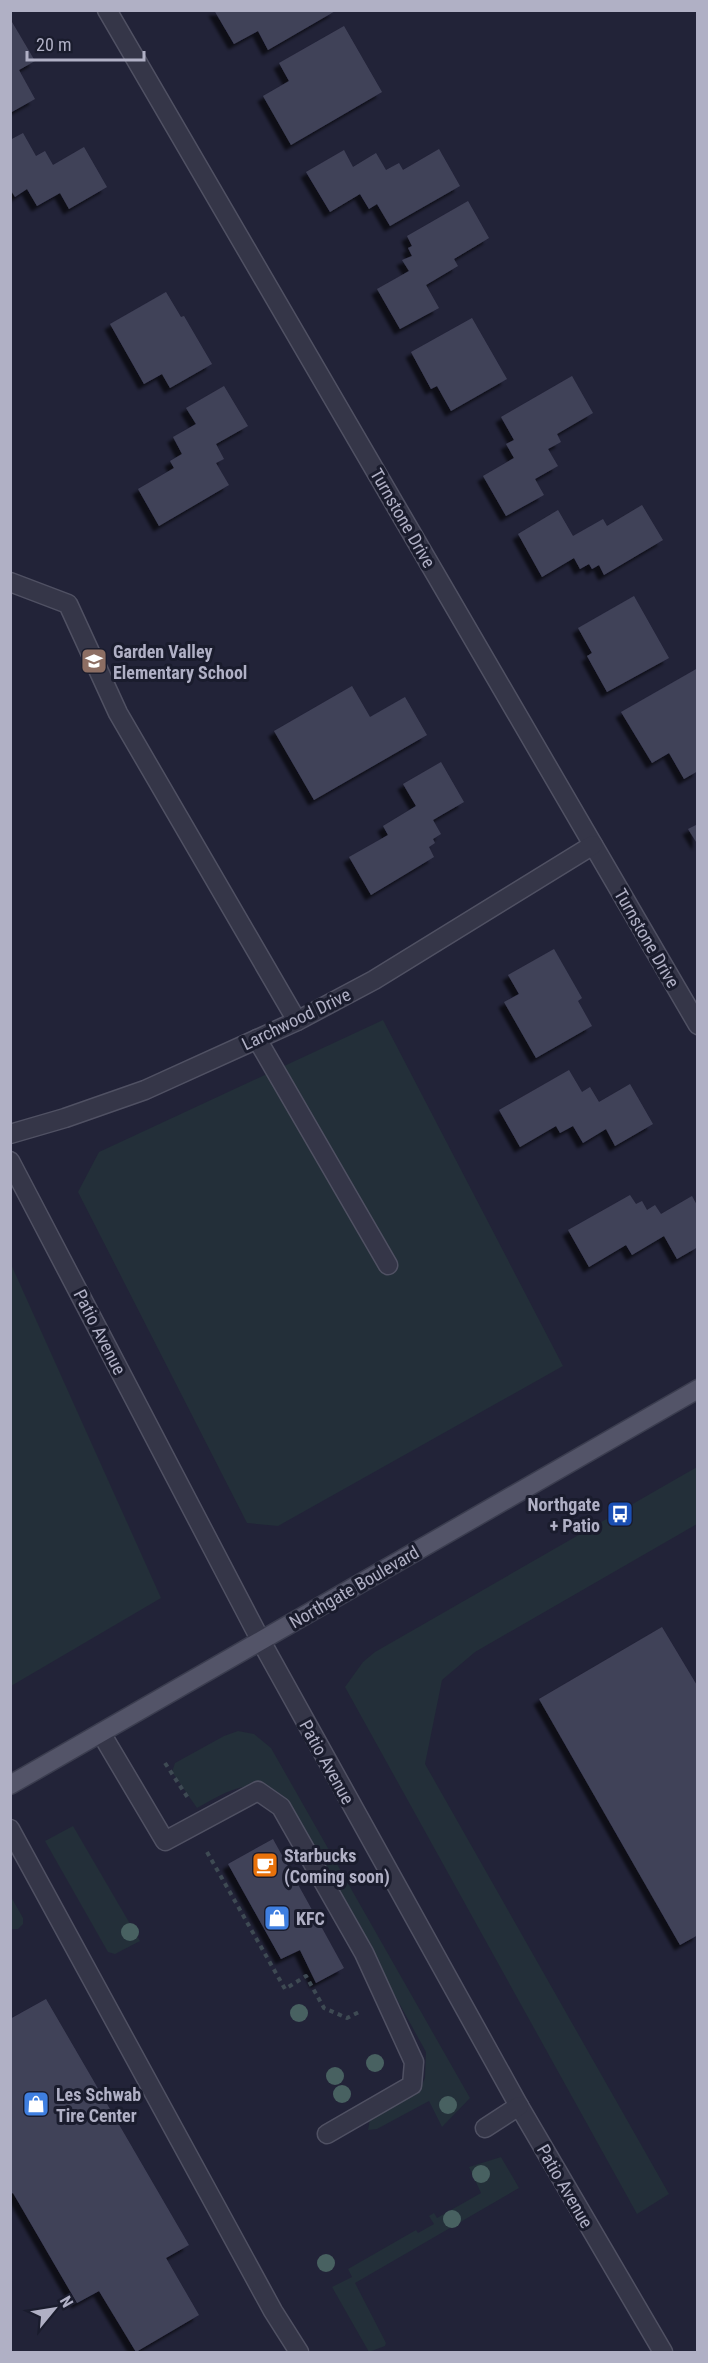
<svg xmlns="http://www.w3.org/2000/svg" width="708" height="2363" viewBox="0 0 708 2363" font-family="'Roboto Condensed',sans-serif">
<style>
.green{fill:#232f39}
.building{fill:#414259;filter:url(#shadow)}
.lines{fill:none;stroke-linecap:round;stroke-linejoin:round}
.minor-casing{stroke:#505163;stroke-width:21}
.major-casing{stroke:#3b3d4f;stroke-width:21}
.path{stroke:#3e4a53;stroke-width:4;stroke-dasharray:4.5 4.5;stroke-linecap:butt}
.minor{stroke:#353648;stroke-width:18}
.major{stroke:#535468;stroke-width:18}
.tree{fill:#486161}
.labels{text-anchor:middle;dominant-baseline:central;stroke-width:6;stroke-linejoin:round;paint-order:stroke}
.street-label{font-size:18px;fill:#b0b0c5;stroke:#1a1c2d}
.poi-label{font-size:18px;font-weight:bold;fill:#b0b0c5;stroke:#1a1c2d;text-anchor:start}
</style>
<defs>
<filter id="shadow"><feDropShadow dx="-5.5" dy="5.5" stdDeviation="1.5" flood-color="#0009"/></filter>
</defs>
<rect width="100%" height="100%" fill="#222338"/>
<g class="green">
<polygon points="383,1020 563,1366 278,1526 247,1523 78,1192 99,1152"/>
<polygon points="10,1262 161,1598 11,1686 10,1686"/>
<polygon points="697,1467 697,1524 475,1652 442,1680 425,1764 669,2194 637,2214 345,1687 363,1662 375,1652"/>
<path d="M238 1731 254 1734 271 1748 470 2098 442 2127 429 2101 377 2129 368 2130 370 2119 418 2093 425 2078 426 2052 286 1798C255 1773 227 1791 197 1808L172 1772 175 1763 224 1736Z"/>
<polygon points="73,1826 140,1941 115,1954 108,1952 45,1841"/>
<polygon points="10,1895 23,1918 23,1924 18,1929 11,1929"/>
<polygon points="501,2157 519,2188 355,2283 386,2343 385,2346 369,2352 332,2287 352,2277 348,2269 416,2230 418,2233 434,2224 429,2216 434,2213 437,2218 481,2193 469,2167"/>
</g>
<g class="building">
<polygon points="214,10 337,10 268,50 258,31 234,44"/>
<polygon points="12,22 35,61 19,70 35,99 10,113"/>
<polygon points="344,26 382,92 291,145 263,96 289,81 279,63"/>
<polygon points="23,133 36,156 45,151 53,165 84,147 107,187 69,209 60,193 37,206 27,189 15,197 10,189 10,140"/>
<polygon points="439,149 460,186 390,226 377,204 369,209 360,194 330,212 306,172 344,150 353,167 376,153 386,170 399,163 403,170"/>
<polygon points="468,201 489,238 454,259 458,266 426,285 439,308 400,329 377,289 409,271 402,260 412,256 408,248 412,246 407,236"/>
<polygon points="166,292 181,317 184,316 212,364 170,388 162,374 144,384 110,324"/>
<polygon points="472,318 507,379 451,411 437,386 431,389 411,352"/>
<polygon points="572,376 593,413 557,434 561,442 548,449 558,466 535,479 544,495 506,516 483,476 514,458 506,444 514,440 501,417"/>
<polygon points="224,386 248,426 216,444 224,459 216,463 229,485 159,526 138,489 174,468 170,461 182,454 173,437 196,424 186,408"/>
<polygon points="642,505 663,540 604,575 599,565 592,569 589,564 580,569 574,558 542,577 518,534 558,510 573,536 603,519 607,526"/>
<polygon points="634,596 669,658 607,692 587,656 592,653 578,628"/>
<polygon points="698,668 698,771 684,779 669,753 652,763 621,712"/>
<polygon points="352,686 370,717 405,697 427,735 314,800 274,731"/>
<polygon points="441,762 464,802 433,820 441,834 433,839 435,843 429,847 434,857 371,895 349,857 388,835 383,826 416,806 403,784"/>
<polygon points="698,824 698,845 688,829"/>
<polygon points="554,949 582,998 578,1001 592,1026 536,1058 504,1002 519,994 508,975"/>
<polygon points="569,1070 582,1092 590,1087 599,1102 630,1084 653,1124 615,1146 606,1129 583,1143 573,1126 560,1133 556,1126 520,1147 499,1110"/>
<polygon points="630,1195 636,1204 642,1201 647,1210 655,1205 661,1214 692,1196 698,1207 698,1247 677,1259 664,1236 632,1255 626,1245 589,1267 568,1230"/>
<polygon points="662,1627 698,1687 698,1935 680,1945 539,1699"/>
<polygon points="273,1839 344,1968 316,1983 300,1950 281,1959 228,1864"/>
<polygon points="46,1999 189,2245 166,2258 199,2315 136,2352 99,2291 77,2303 13,2193 10,2194 10,2019"/>
</g>
<g class="lines">
<defs>
<g id="minor">
<polyline points="107,10 698,1025"/>
<polyline points="10,582 68,604 118,713 297,1021"/>
<polyline points="257,1039 388,1265"/>
<polyline points="10,1134 65,1118 145,1090 297,1021 374,980 593,845"/>
<polyline points="10,1161 261,1641 519,2106 663,2352"/>
<polyline points="101,1733 165,1841 258,1791 281,1807 364,1953 414,2062 412,2085 327,2134"/>
<polyline points="10,1829 273,2311 299,2352"/>
<polyline points="485,2128 519,2106"/>
</g>
<polyline id="major" points="10,1785 698,1389"/>
</defs>
<use href="#minor" class="minor-casing"/>
<use href="#major" class="major-casing"/>
<g class="path">
<polyline points="165,1763 188,1798"/>
<polyline points="207,1852 285,1989 306,1976 324,2008 347,2018 359,2012"/>
</g>
<use href="#minor" class="minor"/>
<use href="#major" class="major"/>
</g>
<g class="tree">
<circle cx="130" cy="1932" r="9"/>
<circle cx="299" cy="2013" r="9"/>
<circle cx="375" cy="2063" r="9"/>
<circle cx="335" cy="2076" r="9"/>
<circle cx="342" cy="2094" r="9"/>
<circle cx="448" cy="2105" r="9"/>
<circle cx="481" cy="2174" r="9"/>
<circle cx="452" cy="2219" r="9"/>
<circle cx="326" cy="2263" r="9"/>
</g>
<defs>
<symbol id="school-square" viewBox="-11 -11 22 22"><rect x="-9" y="-9" width="18" height="18" rx="4" fill="#8d6e63" stroke="#1a1c2d"/><path d="M0-5L7-2L0 1L-7-2ZM-4 1L0 2.5L4 1V4Q0 6-4 4Z" fill="#fff"/></symbol>
<symbol id="bus-square" viewBox="-11 -11 22 22"><rect x="-9" y="-9" width="18" height="18" rx="4" fill="#1a4fb4" stroke="#1a1c2d"/><path d="M-5-6H5V4H4V6H2V4H-2V6H-4V4H-5ZM-3.5-4V0h7V-4ZM-3.5 1.2v1.5H-2V1.2ZM2 1.2v1.5H3.5V1.2Z" fill="#fff"/></symbol>
<symbol id="cafe-square" viewBox="-11 -11 22 22"><rect x="-9" y="-9" width="18" height="18" rx="4" fill="#e8710a" stroke="#1a1c2d"/><path d="M-5.5-4.5H6V0H3Q3 3.5 0 3.5H-2.5Q-5.5 3.5-5.5 0ZM3-3.2v2h1.7v-2ZM-6 4.5H4V6H-6Z" fill="#fff"/></symbol>
<symbol id="shop-square" viewBox="-11 -11 22 22"><rect x="-9" y="-9" width="18" height="18" rx="4" fill="#3f7fe0" stroke="#1a1c2d"/><path d="M-5-2.5h2.3a2.7 3.5 0 0 1 5.4 0H5L5.5 6h-11ZM-1.5-2.5h3a1.5 2.3 0 0 0-3 0Z" fill="#fff"/></symbol>
</defs>
<g fill-rule="evenodd">
<use href="#school-square" x="79" y="646" width="30" height="30"/>
<use href="#bus-square" x="605" y="1499" width="30" height="30"/>
<use href="#cafe-square" x="250" y="1850" width="30" height="30"/>
<use href="#shop-square" x="262" y="1903" width="30" height="30"/>
<use href="#shop-square" x="21" y="2089" width="30" height="30"/>
</g>
<g class="labels">
<g class="street-label">
<text transform="translate(403 518) rotate(60)">Turnstone Drive</text>
<text transform="translate(647 938) rotate(60)">Turnstone Drive</text>
<text transform="translate(296 1019) rotate(-26)">Larchwood Drive</text>
<text transform="translate(100 1332) rotate(63)">Patio Avenue</text>
<text transform="translate(354 1587) rotate(-30)">Northgate Boulevard</text>
<text transform="translate(327 1762) rotate(61)">Patio Avenue</text>
<text transform="translate(565 2186) rotate(60)">Patio Avenue</text>
</g>
<g class="poi-label">
<text x="113" y="651">Garden Valley<tspan x="113" dy="21">Elementary School</tspan></text>
<text x="600" y="1504" text-anchor="end">Northgate<tspan x="600" dy="21">+ Patio</tspan></text>
<text x="284" y="1855">Starbucks<tspan x="284" dy="21">(Coming soon)</tspan></text>
<text x="296" y="1918">KFC</text>
<text x="56" y="2094">Les Schwab<tspan x="56" dy="21">Tire Center</tspan></text>
</g>
</g>
<rect width="708" height="2363" fill="none" stroke="#b0b0c5" stroke-width="24"/>
<g transform="translate(54 2309) rotate(60)" stroke="#1a1c2d" stroke-width="4.5" paint-order="stroke">
<path d="M0-4.5L10 22L0 15L-10 22Z" fill="#b0b0c5"/>
<text y="-9" font-size="16" font-weight="bold" text-anchor="middle" fill="#b0b0c5">N</text>
</g>
<path d="M27 51v9h117v-9" fill="none" stroke="#b0b0c5" stroke-width="3"/>
<text x="36" y="51" font-size="18" fill="#b0b0c5" stroke="#1a1c2d" stroke-width="4.5" paint-order="stroke">20 m</text>
</svg>
